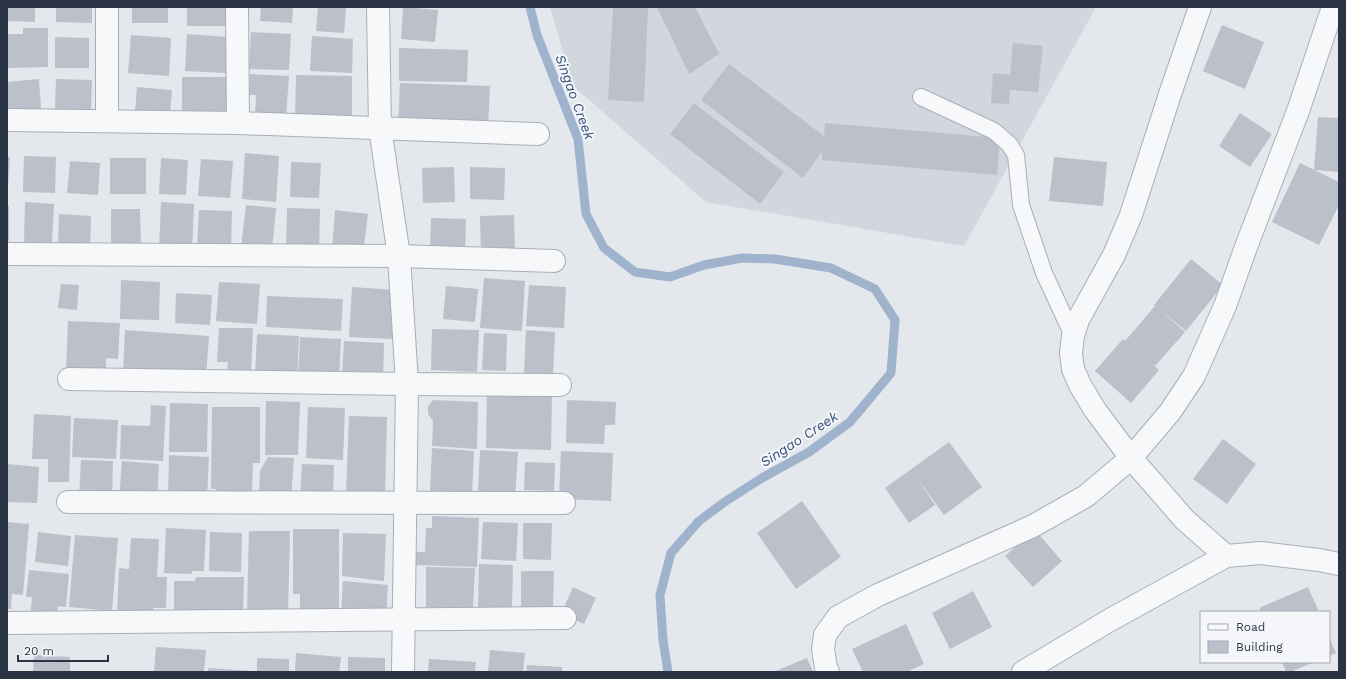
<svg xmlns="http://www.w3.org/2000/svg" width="1346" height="679" viewBox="0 0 1346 679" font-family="'Work Sans',sans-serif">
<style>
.built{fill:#d2d6de}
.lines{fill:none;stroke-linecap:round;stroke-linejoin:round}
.stream{stroke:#9fb4cc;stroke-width:9}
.building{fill:#bbc0ca}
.lane-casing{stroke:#a9aeb7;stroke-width:18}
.street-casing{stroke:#a9aeb7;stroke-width:24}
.lane{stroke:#f7f8fa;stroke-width:16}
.street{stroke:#f7f8fa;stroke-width:22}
.labels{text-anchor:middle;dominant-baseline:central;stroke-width:4;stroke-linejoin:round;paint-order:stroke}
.water-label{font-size:14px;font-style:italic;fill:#34527a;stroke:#f4f6f9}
</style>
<rect width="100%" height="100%" fill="#e4e7ec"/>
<polygon class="built" points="550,7 1096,7 964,246 706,202 573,86"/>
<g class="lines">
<polyline class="stream" points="530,7 537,35 578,139 586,214 604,248 635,272 670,277 704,265 742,258 775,259 831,268 875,289 895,320 891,373 850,422 809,452 762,478 726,501 699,521 671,553 660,595 663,640 668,672"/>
</g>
<g class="building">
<polygon points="7,7 35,7 35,22 7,21"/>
<polygon points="56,7 92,7 92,23 56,22"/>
<rect x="132" y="7" width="36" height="16"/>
<rect x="187" y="7" width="43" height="19"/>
<polygon points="261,7 293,7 292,23 260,21"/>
<polygon points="318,7 346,7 344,33 316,31"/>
<polygon points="403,7 438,10 435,42 401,39"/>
<polygon points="613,7 648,7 644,102 608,100"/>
<polygon points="657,7 695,7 719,54 689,74"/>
<polygon points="1222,25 1264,42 1245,89 1203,71"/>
<polygon points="23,28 48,28 48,67 7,68 7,34 23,34"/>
<polygon points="251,32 291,34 289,70 249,69"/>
<polygon points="187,34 228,37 226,73 185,71"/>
<polygon points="131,35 171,38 169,76 128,73"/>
<polygon points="312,36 353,39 352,73 310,71"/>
<polygon points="55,37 89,38 89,68 55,68"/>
<polygon points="1013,43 1043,46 1038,92 1010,90 1009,104 991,103 993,73 1010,75"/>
<polygon points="399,48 468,50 467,82 399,81"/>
<polygon points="729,64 824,136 825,123 1000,138 997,175 822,160 822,152 803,178 701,100"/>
<polygon points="250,74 289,76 286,117 255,115 256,95 249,95"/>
<polygon points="296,75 352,76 352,122 295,121"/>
<rect x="182" y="77" width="45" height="41"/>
<polygon points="39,79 41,109 7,111 7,82"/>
<polygon points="56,79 92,80 91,110 55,109"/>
<polygon points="400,83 490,86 488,129 398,126"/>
<polygon points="137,87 172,90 170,114 135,112"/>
<polygon points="694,103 784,172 760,204 670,134"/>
<polygon points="1240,113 1272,134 1250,167 1219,146"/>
<polygon points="1318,117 1339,118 1339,172 1314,170"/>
<polygon points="245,153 279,156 276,202 242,199"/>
<polygon points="24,156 56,157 55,193 23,192"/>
<polygon points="7,157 10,157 8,186 7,186"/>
<polygon points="1054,157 1107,162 1103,206 1049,201"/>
<rect x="110" y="158" width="36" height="36"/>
<polygon points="161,158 188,160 186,195 159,194"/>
<polygon points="201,159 233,161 230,198 198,196"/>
<polygon points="70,161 100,163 98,195 67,193"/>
<polygon points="291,162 321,163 319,198 290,197"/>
<polygon points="1300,163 1339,182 1339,205 1319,245 1272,222"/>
<polygon points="454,167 455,202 423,203 422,168"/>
<polygon points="470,167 505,168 504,200 470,199"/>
<polygon points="25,202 54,204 52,243 24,242"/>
<polygon points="161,202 194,204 192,252 159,250"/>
<polygon points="7,205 9,206 9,241 7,241"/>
<polygon points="246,205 276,208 272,251 241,248"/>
<polygon points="287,208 320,209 319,252 286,251"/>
<polygon points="111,209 140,209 141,249 111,250"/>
<polygon points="199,210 232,211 231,249 197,248"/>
<polygon points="335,210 368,214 363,253 332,250"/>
<polygon points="59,214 91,216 90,250 58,249"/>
<polygon points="514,215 515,251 481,252 480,216"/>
<polygon points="431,218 466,219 465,253 430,252"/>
<polygon points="1191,259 1223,285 1186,331 1160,310 1185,332 1155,366 1144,357 1159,370 1131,403 1095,371 1123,339 1125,341 1155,306 1154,305"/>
<polygon points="484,278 525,281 522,331 480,328"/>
<polygon points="121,280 160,282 159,320 120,319"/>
<polygon points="219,282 260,284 257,324 216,321"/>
<polygon points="61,284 79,285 77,310 58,308"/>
<polygon points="529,285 566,287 564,328 526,326"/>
<polygon points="446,286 478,289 475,322 443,319"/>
<polygon points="352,287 395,290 392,339 349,337"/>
<polygon points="176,293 212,295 210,325 175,323"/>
<polygon points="267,296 343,299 341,331 266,327"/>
<polygon points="68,321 120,323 118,359 106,358 106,372 66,371"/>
<polygon points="219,328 253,328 251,374 227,373 228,362 217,362"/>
<polygon points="432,329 479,330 477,372 431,370"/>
<polygon points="125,330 209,336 206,378 123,374"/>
<polygon points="526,330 555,332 553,375 524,374"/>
<polygon points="484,333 507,334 506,371 482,370"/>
<polygon points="257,334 299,336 297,379 255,378"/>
<polygon points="300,337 341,339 339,380 298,378"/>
<polygon points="344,341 384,343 383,379 342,377"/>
<polygon points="487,392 552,394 551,450 486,448"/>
<polygon points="433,400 478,402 477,449 432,446 433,421 428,414 428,406"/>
<polygon points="567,400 616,402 615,425 605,425 604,444 566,443"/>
<polygon points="266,401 300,402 298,455 265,455"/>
<polygon points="170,403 208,404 207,452 169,452"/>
<polygon points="151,405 166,406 163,461 120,459 121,425 150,426"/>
<polygon points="212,407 260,407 260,463 253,463 252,491 239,491 239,497 216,496 216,489 211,489"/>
<polygon points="308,407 345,408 343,460 306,458"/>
<polygon points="34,414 71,416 69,482 48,482 48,459 32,459"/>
<polygon points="349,416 387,417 385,495 346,494"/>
<polygon points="74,418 118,420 116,459 72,457"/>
<polygon points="1223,439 1256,464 1227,504 1193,479"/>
<polygon points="949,442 982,487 944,515 917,478 935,505 909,523 885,488"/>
<polygon points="432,448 474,451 472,495 430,492"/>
<polygon points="480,450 518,452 515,497 478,495"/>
<polygon points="561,451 613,453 611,501 559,499"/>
<polygon points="169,455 209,457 207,498 168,497"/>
<polygon points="268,457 294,458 291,498 259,496 260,471"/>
<polygon points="81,460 113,461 112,500 79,498"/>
<polygon points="122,461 159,464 157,502 119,500"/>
<polygon points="525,462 555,463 554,491 524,490"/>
<polygon points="7,464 39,467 37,503 7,502"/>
<polygon points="302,464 334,465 333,500 300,498"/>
<polygon points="802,501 841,557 796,589 757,533"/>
<polygon points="432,516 479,518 477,567 415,565 416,552 425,552 426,528 432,528"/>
<polygon points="7,522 29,524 23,595 12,594 11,609 7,609"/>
<polygon points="483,522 518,523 516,561 481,559"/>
<polygon points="523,523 552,523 551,560 523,559"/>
<polygon points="166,528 206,530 204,571 193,571 191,574 164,573"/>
<polygon points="293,529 339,529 339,614 300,614 300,594 293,594"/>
<polygon points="1035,530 1062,561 1033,587 1005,556"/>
<polygon points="249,531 290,531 288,614 247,613"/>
<polygon points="38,532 71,536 68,566 35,562"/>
<polygon points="210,532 242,533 241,572 209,571"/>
<polygon points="343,533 386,534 384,581 342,576"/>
<polygon points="75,535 118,538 112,611 69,607"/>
<polygon points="131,538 159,539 157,577 167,577 166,608 153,608 153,614 117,613 119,568 129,569"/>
<polygon points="479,564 513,565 512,608 478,607"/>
<polygon points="426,567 475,568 473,608 426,607"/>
<polygon points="29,570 69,574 66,607 58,606 56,622 30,619 32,597 26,597"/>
<polygon points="521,571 554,571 553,608 521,607"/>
<polygon points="196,577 244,577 243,616 174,616 174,581 195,581"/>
<polygon points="343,581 388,585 386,618 341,614"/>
<polygon points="573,587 596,598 584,624 561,614"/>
<polygon points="1308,587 1319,612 1261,612 1259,608"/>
<polygon points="973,591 992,627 950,649 932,613"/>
<polygon points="906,624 924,664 906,672 863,672 852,649"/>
<polygon points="1329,637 1336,653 1329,656"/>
<polygon points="156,647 206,650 204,672 154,672"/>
<polygon points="490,650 525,653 523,672 488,672"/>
<polygon points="296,653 341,657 339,672 295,672"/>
<polygon points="34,655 70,657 70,672 33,672"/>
<polygon points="348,657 385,658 385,672 348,672"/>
<polygon points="257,658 289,659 289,672 257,672"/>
<polygon points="807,658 813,672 773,672"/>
<polygon points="429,659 476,662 475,672 428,672"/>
<polygon points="1282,662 1314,662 1290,672 1286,672"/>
<polygon points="527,665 562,667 562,672 526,672"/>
<polygon points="208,668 253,671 253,672 208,672"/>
</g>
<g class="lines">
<defs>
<polyline id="lane" points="921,97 994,131 1009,144 1016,155 1021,205 1044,273 1073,336"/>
<g id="street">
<polyline points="107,7 107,121"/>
<polyline points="237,7 238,123"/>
<polyline points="378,7 380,128 399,256 407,384 403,672"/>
<polyline points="1200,7 1171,91 1131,215 1114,255 1078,320 1073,336 1071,353 1073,369 1080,385 1095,410 1131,458 1185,520 1226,556"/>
<polyline points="7,120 238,123 538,134"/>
<polyline points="7,254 399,256 554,261"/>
<polyline points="69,379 407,384 560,385"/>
<polyline points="68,502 564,503"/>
<polyline points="7,623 565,618"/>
<polyline points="828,672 826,668 823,649 825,635 838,617 878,595 1033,526 1086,496 1131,458 1170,412 1194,376 1225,306 1246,247 1298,111 1333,7"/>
<polyline points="1023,672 1110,620 1226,556 1261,553 1319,560 1339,564"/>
</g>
</defs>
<use href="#lane" class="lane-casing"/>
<use href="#street" class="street-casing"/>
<use href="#lane" class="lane"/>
<use href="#street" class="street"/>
</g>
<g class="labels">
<g class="water-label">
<text transform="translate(575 97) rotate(70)">Singao Creek</text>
<text transform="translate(799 439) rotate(-33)">Singao Creek</text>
</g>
</g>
<rect width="1346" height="679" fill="none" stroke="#2b3445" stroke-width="16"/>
<rect x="1200" y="611" width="130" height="52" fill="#f4f6f9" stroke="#a4a8b1"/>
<rect x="1208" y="624" width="20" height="6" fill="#f7f8fa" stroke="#a4a8b1"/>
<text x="1236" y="631" font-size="12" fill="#2b3445">Road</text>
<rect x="1208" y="641" width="20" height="12" fill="#bbc0ca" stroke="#a4a8b1"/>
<text x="1236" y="651" font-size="12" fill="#2b3445">Building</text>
<path d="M18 655v6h90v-6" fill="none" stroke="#2b3445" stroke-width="2"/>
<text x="24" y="655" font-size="12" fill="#2b3445" stroke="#f4f6f9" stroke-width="3" paint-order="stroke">20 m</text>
</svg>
